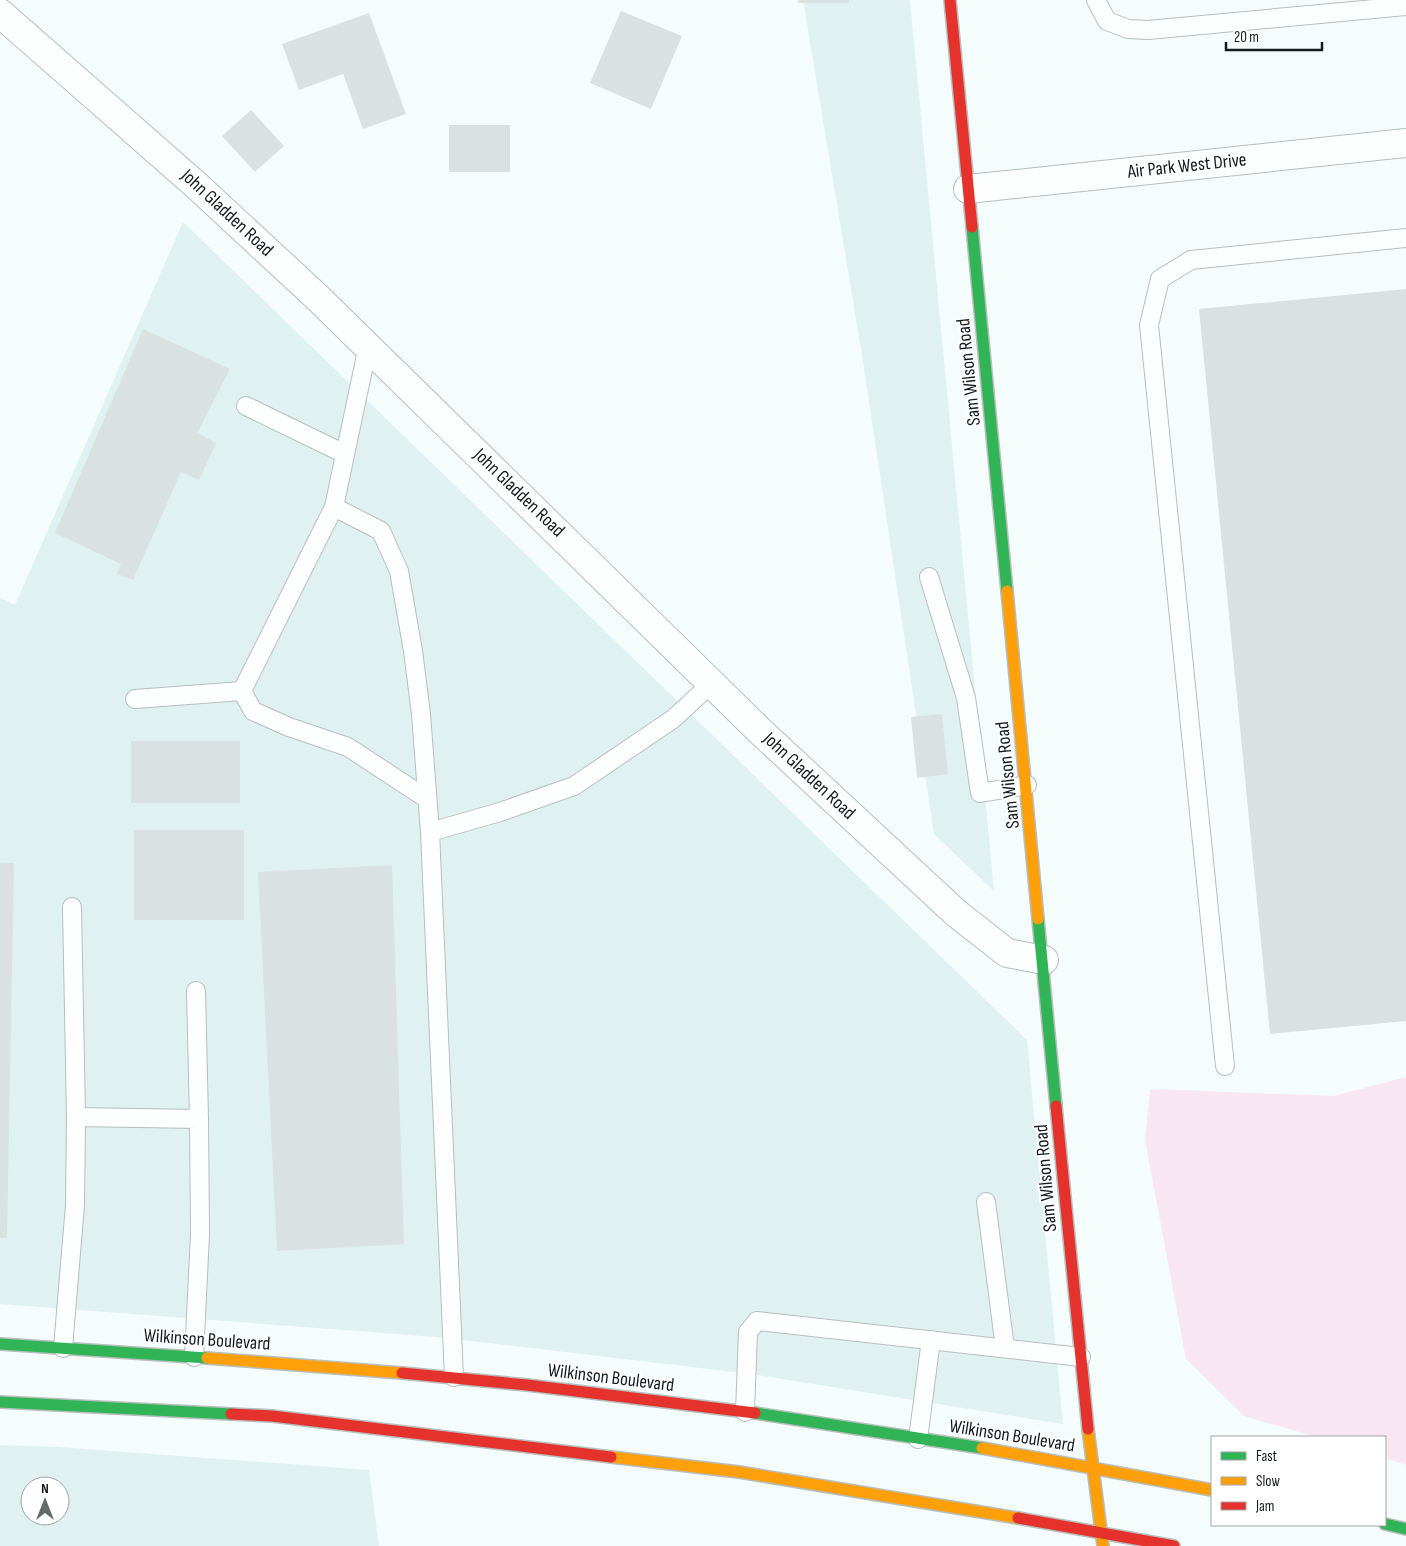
<svg xmlns="http://www.w3.org/2000/svg" width="1406" height="1546" viewBox="0 0 1406 1546" font-family="'Sofia Sans Condensed',sans-serif">
<style>
.built{fill:#e0f1f2;fill-rule:evenodd}
.green{fill:#f8e6f2}
.building{fill:#dae1e1}
.lines{fill:none;stroke-linecap:round;stroke-linejoin:round}
.lane-casing{stroke:#b7bebe;stroke-width:20}
.street-casing{stroke:#b7bebe;stroke-width:30}
.fast-casing{stroke:#b7bebe;stroke-width:14}
.slow-casing{stroke:#b7bebe;stroke-width:14}
.jam-casing{stroke:#b7bebe;stroke-width:14}
.lane{stroke:#fdffff;stroke-width:18}
.street{stroke:#fdffff;stroke-width:28}
.fast{stroke:#30b455;stroke-width:11}
.slow{stroke:#ff9f0a;stroke-width:11}
.jam{stroke:#e5322d;stroke-width:11}
.labels{text-anchor:middle;dominant-baseline:central;stroke-width:4;stroke-linejoin:round;paint-order:stroke}
.street-label{font-size:19px;fill:#141b1b;stroke:#fff}
</style>
<rect width="100%" height="100%" fill="#f4fcfc"/>
<g class="built">
<polygon points="803,0 910,0 994,891 934,834 862,355"/>
<polygon points="183,222 1027,1040 1063,1424 751,1374 437,1337 0,1304 0,598 15,605"/>
<path d="M0 1445 58 1447 369 1470 379 1546H0ZM30 1486H60V1516H30Z"/>
</g>
<polygon class="green" points="1406,1077 1406,1465 1385,1458 1385,1437 1316,1437 1244,1416 1186,1359 1145,1140 1150,1089 1334,1096"/>
<g class="building">
<rect x="798" y="0" width="51" height="3"/>
<polygon points="621,11 682,36 651,109 590,83"/>
<polygon points="369,13 406,114 363,129 343,74 299,90 282,44"/>
<polygon points="251,110 284,146 255,172 222,136"/>
<rect x="449" y="125" width="61" height="47"/>
<polygon points="1406,289 1406,1021 1270,1034 1199,309"/>
<polygon points="143,329 230,369 197,433 216,443 199,480 181,472 133,580 117,574 121,564 55,533"/>
<polygon points="942,714 948,774 917,778 911,717"/>
<rect x="131" y="741" width="109" height="62"/>
<rect x="134" y="830" width="110" height="90"/>
<polygon points="0,863 14,863 7,1238 0,1238"/>
<polygon points="392,865 404,1244 277,1251 258,872"/>
</g>
<g class="lines">
<defs>
<g id="lane">
<polyline points="1096,0 1107,21 1128,29 1148,30 1406,6"/>
<polyline points="246,406 345,454"/>
<polyline points="334,507 368,346"/>
<polyline points="929,577 966,698 980,793 1027,785"/>
<polyline points="135,699 242,691"/>
<polyline points="427,799 348,747 289,727 253,711 242,691 334,507 381,531 399,571 413,651 421,714 430,832"/>
<polyline points="196,991 199,1119"/>
<polyline points="1225,1066 1149,325 1160,279 1191,260 1406,238"/>
<polyline points="76,1117 199,1119 200,1234 194,1357"/>
<polyline points="986,1202 1005,1348"/>
<polyline points="63,1348 75,1205 76,1117 72,907"/>
<polyline points="454,1377 430,832 500,812 574,786 673,719 712,683"/>
<polyline points="745,1412 748,1332 757,1321 1081,1357"/>
<polyline points="918,1439 931,1340"/>
</g>
<g id="street">
<polyline points="0,13 196,185 318,298 761,732 956,913 1007,953 1044,960"/>
<polyline points="968,189 1406,143"/>
</g>
<g id="fast">
<polyline points="972,227 1007,591"/>
<polyline points="1038,919 1056,1106"/>
<polyline points="0,1344 207,1358"/>
<polyline points="0,1402 231,1414"/>
<polyline points="755,1413 982,1448"/>
<polyline points="1385,1524 1406,1529"/>
</g>
<g id="slow">
<polyline points="1007,591 1038,919"/>
<polyline points="207,1358 402,1373"/>
<polyline points="1088,1429 1103,1546"/>
<polyline points="982,1448 1212,1490"/>
<polyline points="611,1457 739,1472 1018,1518"/>
</g>
<g id="jam">
<polyline points="950,0 972,227"/>
<polyline points="1056,1106 1088,1429"/>
<polyline points="402,1373 527,1385 755,1413"/>
<polyline points="231,1414 272,1416 611,1457"/>
<polyline points="1018,1518 1174,1546"/>
</g>
</defs>
<use href="#lane" class="lane-casing"/>
<use href="#street" class="street-casing"/>
<use href="#fast" class="fast-casing"/>
<use href="#slow" class="slow-casing"/>
<use href="#jam" class="jam-casing"/>
<use href="#lane" class="lane"/>
<use href="#street" class="street"/>
<use href="#fast" class="fast"/>
<use href="#slow" class="slow"/>
<use href="#jam" class="jam"/>
</g>
<g class="labels">
<g class="street-label">
<text transform="translate(1187 166) rotate(-6)">Air Park West Drive</text>
<text transform="translate(227 213) rotate(43)">John Gladden Road</text>
<text transform="translate(969 372) rotate(-96)">Sam Wilson Road</text>
<text transform="translate(519 493) rotate(44)">John Gladden Road</text>
<text transform="translate(1008 775) rotate(-96)">Sam Wilson Road</text>
<text transform="translate(809 776) rotate(43)">John Gladden Road</text>
<text transform="translate(1046 1178) rotate(-95)">Sam Wilson Road</text>
<text transform="translate(207 1340) rotate(4)">Wilkinson Boulevard</text>
<text transform="translate(611 1378) rotate(7)">Wilkinson Boulevard</text>
<text transform="translate(1012 1436) rotate(9)">Wilkinson Boulevard</text>
</g>
</g>
<rect x="1211" y="1436" width="175" height="90" fill="#ffffff" stroke="#a1a4a4"/>
<rect x="1221" y="1452" width="25" height="8" fill="#30b455" stroke="#a1a4a4"/>
<text x="1256" y="1461" font-size="15" fill="#141b1b">Fast</text>
<rect x="1221" y="1477" width="25" height="8" fill="#ff9f0a" stroke="#a1a4a4"/>
<text x="1256" y="1486" font-size="15" fill="#141b1b">Slow</text>
<rect x="1221" y="1502" width="25" height="8" fill="#e5322d" stroke="#a1a4a4"/>
<text x="1256" y="1511" font-size="15" fill="#141b1b">Jam</text>
<g transform="translate(45 1501)"><circle r="24" fill="#ffffff" stroke="#a1a4a4"/>
<path d="M0-4L9 19L0 12L-9 19Z" fill="#626a6a"/>
<text y="-8" font-size="14" font-weight="bold" text-anchor="middle" fill="#141b1b">N</text>
</g>
<path d="M1226 42v8h96v-8" fill="none" stroke="#141b1b" stroke-width="2.5"/>
<text x="1234" y="42" font-size="15" fill="#141b1b" stroke="#ffffff" stroke-width="4" paint-order="stroke">20 m</text>
</svg>
